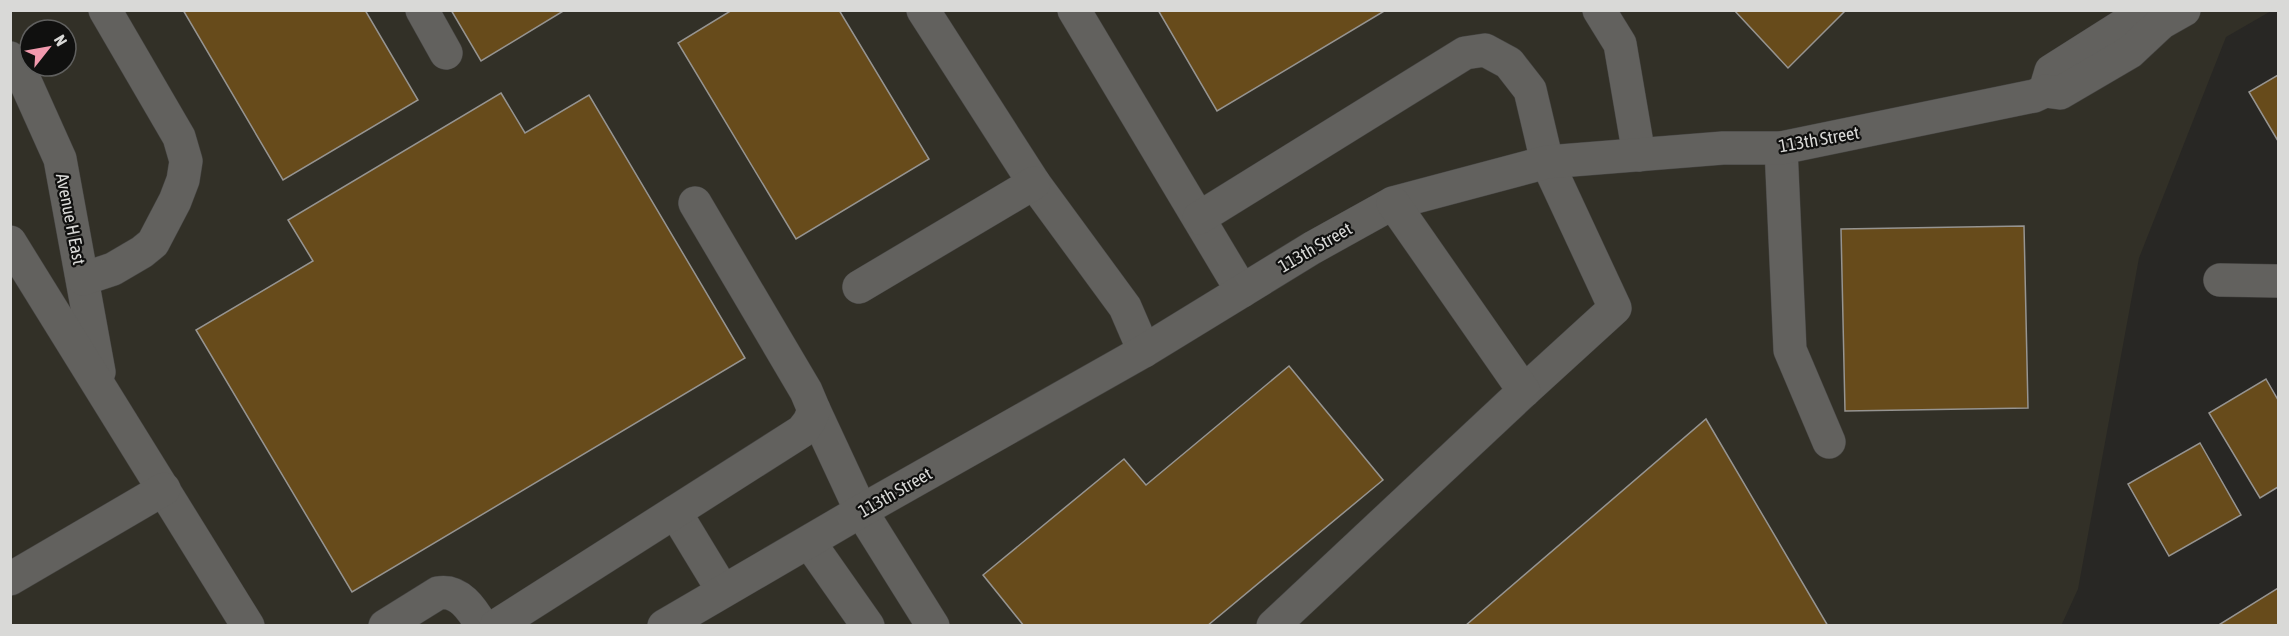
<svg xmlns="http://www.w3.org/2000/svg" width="2289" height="636" viewBox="0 0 2289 636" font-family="'Asap Condensed',sans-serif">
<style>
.built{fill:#323027;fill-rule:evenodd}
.building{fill:#674b1b;stroke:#969491;stroke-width:1.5}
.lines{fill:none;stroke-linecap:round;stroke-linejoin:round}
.minor-casing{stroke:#454442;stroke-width:34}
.minor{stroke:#62615e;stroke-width:33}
.labels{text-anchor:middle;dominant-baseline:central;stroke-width:4.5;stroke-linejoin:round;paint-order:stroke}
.street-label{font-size:18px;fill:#d9d9d7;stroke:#10100f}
</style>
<rect width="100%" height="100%" fill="#282724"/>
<path class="built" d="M10 11H2271L2226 37 2139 258 2078 589 2061 626 11 625ZM30 30H66V66H30Z"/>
<g class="building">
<polygon points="183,10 365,10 418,100 283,180"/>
<polygon points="451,10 565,10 481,61"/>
<polygon points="732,10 839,10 929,159 796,239 678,43"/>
<polygon points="1158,10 1386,10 1217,111"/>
<polygon points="1734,10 1846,10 1788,68"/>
<polygon points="2278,75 2278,141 2249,92"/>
<polygon points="501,93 525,133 589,95 745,358 352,592 196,330 313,261 288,220"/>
<polygon points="2024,226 2028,408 1845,411 1841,229"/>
<polygon points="1289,366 1383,480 1207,626 1024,626 983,575 1124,459 1146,485"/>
<polygon points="2266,379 2278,400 2278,487 2260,498 2209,413"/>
<polygon points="1706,419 1828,626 1465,626"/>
<polygon points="2200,443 2241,515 2169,556 2128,484"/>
<polygon points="2278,588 2278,626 2217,626"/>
</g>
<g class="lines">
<defs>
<g id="minor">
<polyline points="422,10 446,53"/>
<polyline points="923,10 1034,183 1125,307 1144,351"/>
<polyline points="1074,10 1242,291"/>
<polyline points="1599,10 1620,44 1639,155"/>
<polyline points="10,58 25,81 60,159 99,372"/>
<polyline points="2045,91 2051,71 2122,26 2161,23"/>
<polyline points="1781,148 1790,350 1829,442"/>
<polyline points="1199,218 1465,53 1485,50 1509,63 1530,90 1547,162 1615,308 1524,391"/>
<polyline points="10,242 248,626"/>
<polyline points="83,279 113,269 142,252 153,243 175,201 183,180 186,161 179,137 105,10"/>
<polyline points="2220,280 2278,281"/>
<polyline points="859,287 1034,183"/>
<polyline points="814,410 861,511 933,626"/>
<polyline points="675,512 723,591"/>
<polyline points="809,542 868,626"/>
<polyline points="10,579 164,489"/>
<path d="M385 626 438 593C459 589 472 609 482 626"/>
<polyline points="496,626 802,431 809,422 814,410 806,391 695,203"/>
<polyline points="664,626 861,511 1144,351 1312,248 1393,203 1547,162 1723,148 1781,148 2034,96 2045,91 2060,93 2130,52 2161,23 2184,10"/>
<polyline points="1273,626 1524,391 1393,203"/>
</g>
</defs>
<use href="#minor" class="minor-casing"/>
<use href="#minor" class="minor"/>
</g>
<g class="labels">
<g class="street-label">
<text transform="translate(1819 139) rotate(-10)">113th Street</text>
<text transform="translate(71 219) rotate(79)">Avenue H East</text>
<text transform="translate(1315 247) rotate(-30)">113th Street</text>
<text transform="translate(895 492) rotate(-30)">113th Street</text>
</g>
</g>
<rect width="2289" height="636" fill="none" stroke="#d9d9d7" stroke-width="24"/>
<g transform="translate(48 48) rotate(59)"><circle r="28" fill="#10100f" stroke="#60605f" stroke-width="1.5"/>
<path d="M0-4.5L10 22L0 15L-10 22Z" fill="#f29aae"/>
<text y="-9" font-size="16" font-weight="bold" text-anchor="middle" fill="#d9d9d7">N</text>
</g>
</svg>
